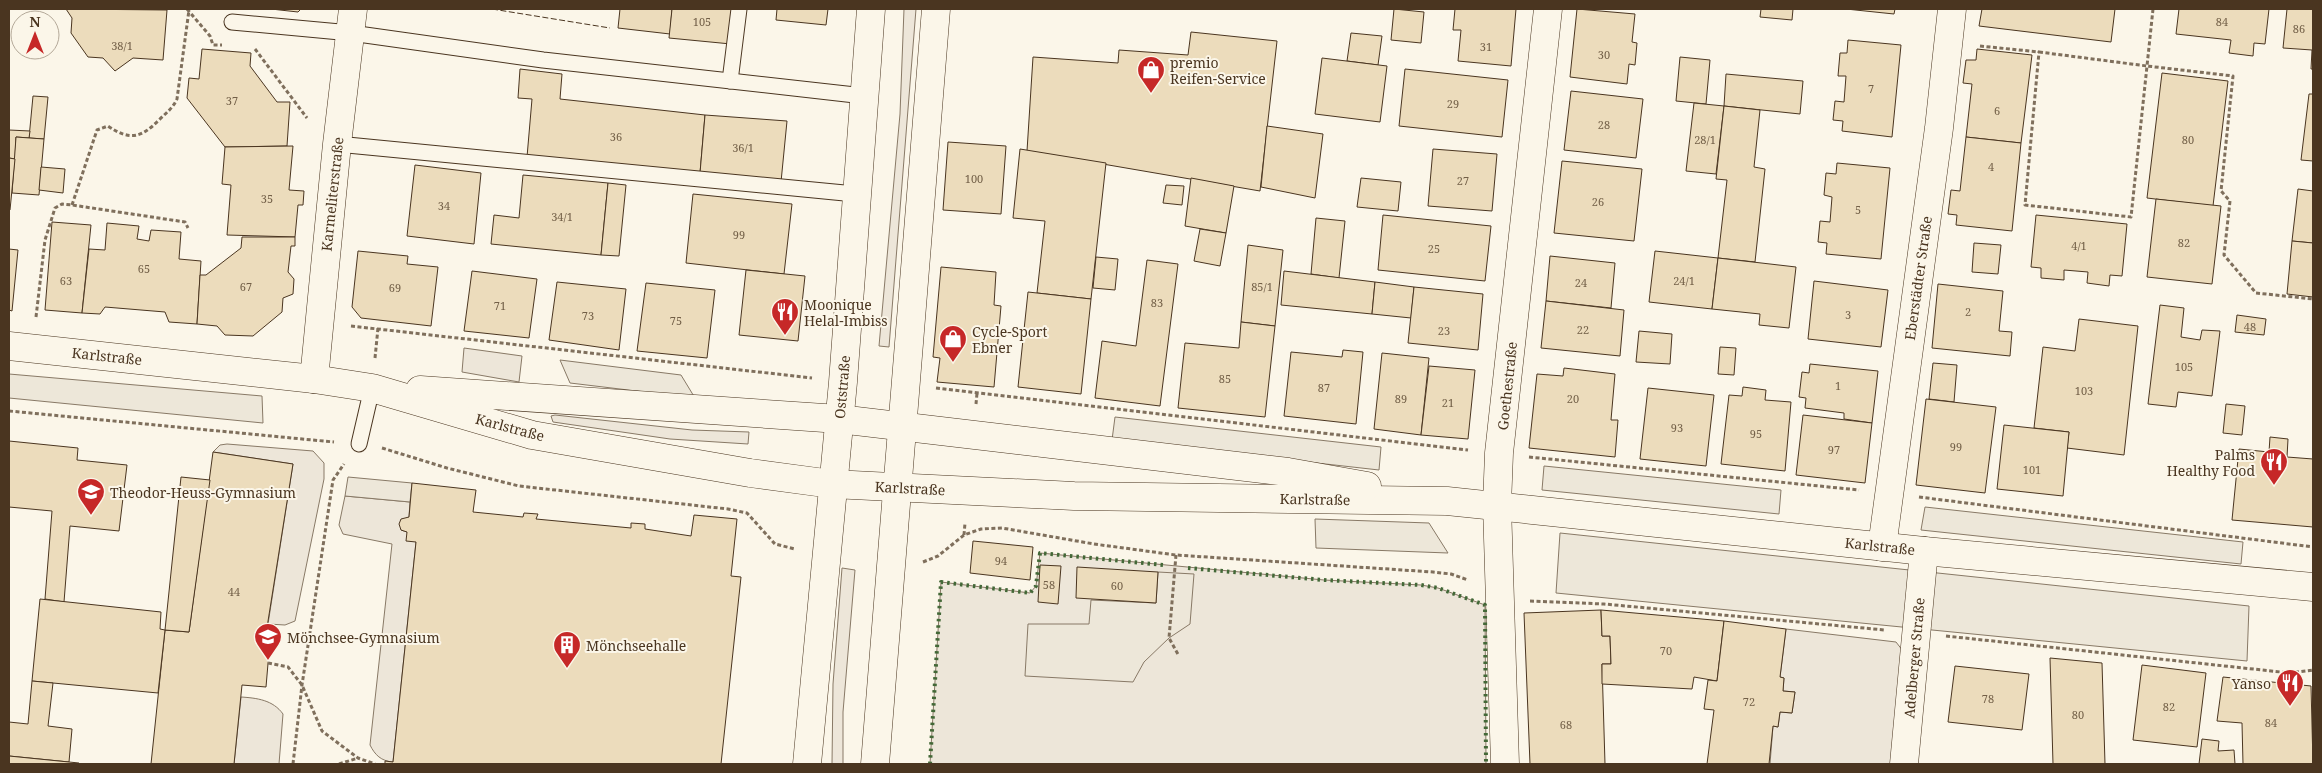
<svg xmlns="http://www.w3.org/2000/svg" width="2322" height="773" viewBox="0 0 2322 773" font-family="'Noto Serif',serif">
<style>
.green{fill:#ede6d9;stroke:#887966}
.parking{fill:#ede7d9;stroke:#887966}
.building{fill:#ecdcbc;stroke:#4a3520}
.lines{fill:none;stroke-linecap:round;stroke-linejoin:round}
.lane-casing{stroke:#4a3520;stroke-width:17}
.street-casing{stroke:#4a3520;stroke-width:29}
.secondary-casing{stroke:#4a3520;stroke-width:29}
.primary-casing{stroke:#4a3520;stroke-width:29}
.path{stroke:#7f6f5c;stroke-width:3;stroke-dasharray:4 2.5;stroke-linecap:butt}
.lane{stroke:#fbf6e9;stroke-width:15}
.street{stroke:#fbf6e9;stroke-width:28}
.secondary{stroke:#fbf6e9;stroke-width:28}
.primary{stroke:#fbf6e9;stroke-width:28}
.hedge{stroke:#436837;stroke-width:4;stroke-dasharray:2.5 4;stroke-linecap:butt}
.fence{stroke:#4a3520;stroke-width:1;stroke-dasharray:6 2.5;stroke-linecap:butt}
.labels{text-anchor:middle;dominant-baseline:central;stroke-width:4;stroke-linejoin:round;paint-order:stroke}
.number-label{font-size:11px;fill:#725f47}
.poi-label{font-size:14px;fill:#4a3520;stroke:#fbf6e9;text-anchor:start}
.street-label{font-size:14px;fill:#4a3520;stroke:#fbf6e9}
</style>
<rect width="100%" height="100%" fill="#fbf6e9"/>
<g class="green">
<polygon points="904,9 916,9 889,347 879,346 900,114"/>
<polygon points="464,348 522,356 519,382 462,372"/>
<polygon points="555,415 692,430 749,432 748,444 670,439 553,422 551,416"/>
<polygon points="227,444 313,451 324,463 324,479 295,621 285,625 268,624 293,464 213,452 220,445"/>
<path d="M345 496 410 502 409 517 401 530 407 532 416 542 393 762C381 761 375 755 370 745L392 544 343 534 339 525Z"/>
<polygon points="1040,553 1324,580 1421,585 1438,588 1485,605 1486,764 930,764 941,582 1030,593 1036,586"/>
<polygon points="842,568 855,570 843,712 843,764 832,764 833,684"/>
<polygon points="1786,629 1896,642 1903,651 1892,764 1770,764 1773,726 1778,727 1780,712 1792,713 1795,692 1783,691 1784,678 1780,677"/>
<path d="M241 697C257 698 273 700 283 714L279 764H234Z"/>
</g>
<g class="parking">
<polygon points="560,360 681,375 695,398 570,383"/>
<polygon points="9,374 262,396 263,423 9,398"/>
<polygon points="1115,417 1381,447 1379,470 1112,440"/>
<polygon points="1544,466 1781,490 1779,514 1542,490"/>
<polygon points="348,477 412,483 410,502 345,496"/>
<polygon points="1925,507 2243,542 2241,564 1921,530"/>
<polygon points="1315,519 1429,523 1448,553 1316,548"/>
<polygon points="1560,533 2249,606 2247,661 1556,593"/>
<polygon points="1158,572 1194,574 1190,624 1169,638 1144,662 1133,682 1025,676 1028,624 1089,624 1091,600 1156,603"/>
</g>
<g class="building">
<polygon points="66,9 167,10 163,60 133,58 115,71 103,58 88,57 71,33 72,18"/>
<polygon points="271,9 301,9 298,12"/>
<polygon points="620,9 672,9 670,34 618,28"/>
<polygon points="672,9 734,9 731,44 669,38"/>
<polygon points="777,9 828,9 826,25 776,20"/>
<polygon points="1394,9 1424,12 1421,43 1391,40"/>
<polygon points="1455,9 1516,9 1511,66 1458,61 1461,30 1453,30"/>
<polygon points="1577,9 1635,14 1632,42 1637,43 1635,65 1629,64 1627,84 1570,77"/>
<polygon points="1761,9 1793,9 1792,20 1760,17"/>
<polygon points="1846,9 1895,9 1894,14"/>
<polygon points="1982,9 2115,9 2111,42 1979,26"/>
<polygon points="2179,9 2269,9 2265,44 2254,43 2253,56 2229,53 2231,40 2176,34"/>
<polygon points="2287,9 2313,9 2313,69 2311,69 2312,50 2283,48"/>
<polygon points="1191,32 1277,41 1260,191 1027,151 1033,57 1118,63 1119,50 1188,55"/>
<polygon points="1351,33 1382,36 1378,65 1347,61"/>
<polygon points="1848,40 1901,45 1892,137 1842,131 1843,121 1833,120 1835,101 1844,102 1846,76 1838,76 1840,53 1847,53"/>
<polygon points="202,49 251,53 250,66 277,102 290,102 287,146 225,147 187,98 189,78 199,79"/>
<polygon points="1977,49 2032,55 2021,143 1966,137 1972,84 1963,83 1966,60 1976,60"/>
<polygon points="1680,57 1710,60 1706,104 1676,101"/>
<polygon points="1322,58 1387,66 1380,122 1315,114"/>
<polygon points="520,69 562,74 560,99 705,115 700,173 527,157 532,99 518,98"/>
<polygon points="1405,69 1508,80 1502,137 1399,126"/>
<polygon points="2162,73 2228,81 2213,206 2147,198"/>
<polygon points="1726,74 1803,81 1800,114 1724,106"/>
<polygon points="1571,91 1643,99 1636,158 1564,150"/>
<polygon points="2309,94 2313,94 2313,161 2301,160"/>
<polygon points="33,96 48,97 44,139 29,138"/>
<polygon points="1694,103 1724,106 1716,174 1686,171"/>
<polygon points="1724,106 1760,110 1754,167 1765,169 1755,262 1718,258 1727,180 1716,179"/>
<polygon points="705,115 787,121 781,182 700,173"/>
<polygon points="1267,126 1323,134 1315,198 1261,187"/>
<polygon points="9,130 30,131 29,138 16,137 15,159 9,158"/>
<polygon points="16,137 44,139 39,195 12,193"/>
<polygon points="1966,137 2021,143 2012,231 1956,225 1957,215 1948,214 1951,190 1960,191"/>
<polygon points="948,142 1006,146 1001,214 943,210"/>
<polygon points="293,146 289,190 304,191 303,205 298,205 295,237 227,235 231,185 222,184 225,147"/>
<polygon points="1020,149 1106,163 1091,299 1037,293 1045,221 1013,218"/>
<polygon points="1433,149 1497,154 1492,211 1428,206"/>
<polygon points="9,158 15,159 10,210 9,210"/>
<polygon points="1562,161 1642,169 1634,241 1554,233"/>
<polygon points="1837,163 1890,168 1881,259 1826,254 1827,243 1818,242 1820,221 1830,222 1832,197 1824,195 1826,173 1836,174"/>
<polygon points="415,165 481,173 474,244 407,236"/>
<polygon points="41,167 65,169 63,193 39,190"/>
<polygon points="523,175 608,183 601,255 491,244 494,215 519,218"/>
<polygon points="1191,178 1234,186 1226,233 1185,226"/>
<polygon points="1361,178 1401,182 1398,211 1357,207"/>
<polygon points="608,183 626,185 619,256 601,255"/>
<polygon points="1166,185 1184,186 1182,205 1163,203"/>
<polygon points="2298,189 2313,191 2313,243 2292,241"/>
<polygon points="693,194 792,204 784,274 686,263"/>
<polygon points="2156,199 2221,206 2212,284 2147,277"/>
<polygon points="1383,215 1491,226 1485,281 1378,270"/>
<polygon points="2036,215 2127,224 2122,276 2110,275 2109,286 2087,283 2088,272 2064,270 2064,280 2041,278 2041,268 2031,267"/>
<polygon points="1316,218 1345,221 1339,278 1311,274"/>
<polygon points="52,222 91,225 82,313 45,310"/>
<polygon points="107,223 139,226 137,239 149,241 151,230 181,232 179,259 201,261 197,324 169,322 165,312 105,307 100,314 82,313 89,249 105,250"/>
<polygon points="1200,229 1226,233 1220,266 1194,261"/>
<polygon points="242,237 295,237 295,246 291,246 288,272 294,279 293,294 283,298 282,312 253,336 225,335 217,326 197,324 200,275 206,275 241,248"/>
<polygon points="2292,241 2313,243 2313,297 2287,294"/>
<polygon points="1974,243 2001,245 1998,274 1972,272"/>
<polygon points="1248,245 1283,250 1275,326 1241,322"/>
<polygon points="9,249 18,250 12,311 9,310"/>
<polygon points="358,251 408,256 407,264 438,267 431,326 361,318 352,307"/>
<polygon points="1655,251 1718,258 1712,309 1649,302"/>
<polygon points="1550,256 1615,263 1611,308 1546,301"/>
<polygon points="1096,257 1118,259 1115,290 1093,288"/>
<polygon points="1718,258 1796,267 1789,328 1759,325 1760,314 1712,309"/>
<polygon points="1147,260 1178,264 1160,406 1095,398 1102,341 1136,346"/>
<polygon points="941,267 996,272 994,305 1001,306 994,387 937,382 940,358 933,357"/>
<polygon points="746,270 805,276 798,341 739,335"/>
<polygon points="472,271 537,279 529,338 464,331"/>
<polygon points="1284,271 1375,282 1372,314 1281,305"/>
<polygon points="1814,281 1888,290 1881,347 1808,339"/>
<polygon points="557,282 626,289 619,350 549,340"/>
<polygon points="1375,282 1414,287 1411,318 1372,314"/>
<polygon points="646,283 715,290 707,358 637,351"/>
<polygon points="1938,284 2003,291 1999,331 2012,332 2010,356 1932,348"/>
<polygon points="1414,287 1483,294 1478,350 1408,343"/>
<polygon points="1028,292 1091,299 1081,394 1018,387"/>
<polygon points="1546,301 1624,310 1620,356 1541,348"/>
<polygon points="2160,305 2184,308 2181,337 2200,340 2202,330 2220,331 2212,396 2178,392 2176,407 2148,404"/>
<polygon points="2237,315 2266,319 2264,335 2235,332"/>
<polygon points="2079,319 2138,326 2124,455 2067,448 2069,432 2034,428 2043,347 2075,351"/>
<polygon points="1241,322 1275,326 1265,417 1178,408 1185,343 1239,348"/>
<polygon points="1639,331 1672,334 1670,364 1636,362"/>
<polygon points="1720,347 1736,348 1734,375 1718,374"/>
<polygon points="1343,350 1363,352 1356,424 1284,416 1291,352 1342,357"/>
<polygon points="1382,353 1429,358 1421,435 1374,429"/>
<polygon points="1933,363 1957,365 1954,402 1929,399"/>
<polygon points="1810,364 1878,371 1872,423 1844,419 1844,413 1805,408 1806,398 1799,397 1802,372 1809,373"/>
<polygon points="1429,366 1475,370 1468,439 1421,435"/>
<polygon points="1564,368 1615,374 1611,420 1618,420 1615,457 1529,448 1537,374 1563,376"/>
<polygon points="1743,387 1766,390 1765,400 1791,402 1785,471 1721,464 1729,395 1742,396"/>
<polygon points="1648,388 1714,395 1706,466 1640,459"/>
<polygon points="1926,399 1996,407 1985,493 1916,485"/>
<polygon points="2226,404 2245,406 2242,435 2223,433"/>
<polygon points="1803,415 1872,423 1865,483 1796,475"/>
<polygon points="2004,425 2069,432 2063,496 1997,489"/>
<polygon points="2270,437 2288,439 2287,457 2313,459 2313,527 2232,520 2239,449 2269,452"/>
<polygon points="9,441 78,448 77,460 127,465 119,531 70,526 64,602 45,599 52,511 9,507"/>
<polygon points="213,452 293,464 265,640 270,640 266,687 242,685 234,764 151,764 165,630 189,632"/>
<polygon points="181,477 210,480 189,632 165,630"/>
<polygon points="412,483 476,490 473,512 523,517 524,513 538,514 536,519 631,528 631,523 645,524 645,529 691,536 694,515 737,519 731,576 741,577 721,764 385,764 385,761 393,762 416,542 406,541 407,532 401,530 399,524 401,519 409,517"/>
<polygon points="973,541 1033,547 1030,580 970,573"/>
<polygon points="1040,565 1061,566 1058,604 1038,602"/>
<polygon points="1077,567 1158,572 1156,603 1076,598"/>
<polygon points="40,599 161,612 160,629 165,630 158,693 32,681"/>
<polygon points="1601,610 1602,636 1610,636 1611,664 1602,664 1605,764 1530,764 1524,613"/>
<polygon points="1601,610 1724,621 1717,681 1694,677 1692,689 1602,684 1602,664 1611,664 1610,636 1602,636"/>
<polygon points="1724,621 1786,629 1780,677 1784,678 1783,691 1795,692 1792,713 1780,712 1778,727 1773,726 1769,764 1707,764 1714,710 1704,709 1708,680 1717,681"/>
<polygon points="2050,658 2102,663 2105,764 2053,764"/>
<polygon points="2142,665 2206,673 2197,747 2133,740"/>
<polygon points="1955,666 2029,674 2022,730 1948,722"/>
<polygon points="2223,677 2311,686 2313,764 2243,764 2242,723 2217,721"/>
<polygon points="32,681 53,683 48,726 72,729 69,762 9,756 9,722 28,724"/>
<polygon points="2202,739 2219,741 2218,751 2234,750 2235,764 2199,764"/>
<polygon points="9,756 79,763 79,764 9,764"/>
</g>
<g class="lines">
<defs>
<g id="lane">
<polyline points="232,22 351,33 543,60 864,96"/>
<polyline points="730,81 739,9"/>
<polyline points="337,144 855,194"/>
<polyline points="359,444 372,388"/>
</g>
<g id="street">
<polyline points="314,379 337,144 353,9"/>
<polyline points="1882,547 1939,128 1952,9"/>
<polyline points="1505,764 1497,505 1499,453 1548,9"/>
<polyline points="1904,764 1924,551"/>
</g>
<g id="secondary">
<polyline points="9,346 314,379 372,388 532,435 750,473 832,484 1074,496 1447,501 1924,551 2313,587"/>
<polyline points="420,390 839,419 1288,472 1367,486"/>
</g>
<g id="primary">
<polyline points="807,764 843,382 871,9"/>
<polyline points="875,764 936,9"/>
</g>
</defs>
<use href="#lane" class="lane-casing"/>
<use href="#street" class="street-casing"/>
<use href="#secondary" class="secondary-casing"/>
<use href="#primary" class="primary-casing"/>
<g class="path">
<polyline points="187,9 210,36 213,45 222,45"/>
<polyline points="2153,9 2147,66 2233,76 2221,191 2230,201 2224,255 2256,293 2313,299"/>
<polyline points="1980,46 2039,52"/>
<polyline points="255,49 307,118"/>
<polygon points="2039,52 2147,66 2131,217 2025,205"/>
<path d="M72 205 97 130 108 126C130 141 141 138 159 120 166 113 173 108 177 99L189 10"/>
<polyline points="36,317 45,240 55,208 62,204 72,205 185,222 188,228"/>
<polyline points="351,326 812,378"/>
<polyline points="375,358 378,328"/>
<polyline points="936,388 1468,450"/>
<polyline points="976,404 977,393"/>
<polyline points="9,411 334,442"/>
<polyline points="382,448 447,468 519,486 728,509 747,513 775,544 795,549"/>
<polyline points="1529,457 1859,490"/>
<polyline points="1919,497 2313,547"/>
<polyline points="964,535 965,523"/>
<polyline points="1176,555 1169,638 1179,656"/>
<polyline points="923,562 938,556 964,535 981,529 1002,528 1094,544 1176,555 1433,572 1451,574 1468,580"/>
<polyline points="1530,601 1604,604 1885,630"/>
<polyline points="1946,636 2290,673 2313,670"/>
<polyline points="268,663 288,667 302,685 322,731 358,758 375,764"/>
<polyline points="293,764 302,685 333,480 344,464"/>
<polyline points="339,764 358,758"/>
</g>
<use href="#lane" class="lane"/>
<use href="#street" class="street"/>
<use href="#secondary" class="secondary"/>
<use href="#primary" class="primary"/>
<g class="hedge">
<polyline points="1188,568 1324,580 1421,585 1438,588 1485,605 1486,764"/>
<polyline points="930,764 941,582 1030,593 1036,586 1040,553 1164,565"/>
</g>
<polyline class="fence" points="492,9 610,28"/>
</g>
<defs>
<symbol id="shop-pin" viewBox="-11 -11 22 30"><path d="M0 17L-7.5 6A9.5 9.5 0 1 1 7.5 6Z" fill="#c62828" stroke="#fbf6e9"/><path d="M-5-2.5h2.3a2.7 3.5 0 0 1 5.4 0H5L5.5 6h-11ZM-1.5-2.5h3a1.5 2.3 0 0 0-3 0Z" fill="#fff"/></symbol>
<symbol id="restaurant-pin" viewBox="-11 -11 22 30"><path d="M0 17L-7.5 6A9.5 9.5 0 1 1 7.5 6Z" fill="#c62828" stroke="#fbf6e9"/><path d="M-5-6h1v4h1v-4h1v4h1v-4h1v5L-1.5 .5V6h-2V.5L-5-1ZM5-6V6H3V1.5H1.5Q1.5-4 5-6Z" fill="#fff"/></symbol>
<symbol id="school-pin" viewBox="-11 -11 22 30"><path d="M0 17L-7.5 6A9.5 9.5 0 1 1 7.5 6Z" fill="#c62828" stroke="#fbf6e9"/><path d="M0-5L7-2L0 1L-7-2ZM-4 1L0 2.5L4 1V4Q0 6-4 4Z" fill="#fff"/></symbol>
<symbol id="building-pin" viewBox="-11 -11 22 30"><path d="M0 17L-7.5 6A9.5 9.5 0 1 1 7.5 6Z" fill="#c62828" stroke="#fbf6e9"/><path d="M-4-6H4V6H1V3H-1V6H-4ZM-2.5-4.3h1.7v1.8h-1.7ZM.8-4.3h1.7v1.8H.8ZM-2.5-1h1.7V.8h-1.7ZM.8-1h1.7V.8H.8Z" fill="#fff"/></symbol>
</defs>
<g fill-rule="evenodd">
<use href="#shop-pin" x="1135" y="54" width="32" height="43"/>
<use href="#restaurant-pin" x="769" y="296" width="32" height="43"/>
<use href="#shop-pin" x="937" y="323" width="32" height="43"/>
<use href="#restaurant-pin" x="2258" y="446" width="32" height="43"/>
<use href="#school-pin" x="75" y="476" width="32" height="43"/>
<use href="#school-pin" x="252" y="621" width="32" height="43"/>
<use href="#building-pin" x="551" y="629" width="32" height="43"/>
<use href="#restaurant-pin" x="2274" y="667" width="32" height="43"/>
</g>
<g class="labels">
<g class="number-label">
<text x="702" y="21">105</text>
<text x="2222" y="21">84</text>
<text x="2299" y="28">86</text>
<text x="122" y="45">38/1</text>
<text x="1486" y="46">31</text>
<text x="1604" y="54">30</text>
<text x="1871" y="88">7</text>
<text x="232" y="100">37</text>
<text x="1453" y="103">29</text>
<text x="1997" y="110">6</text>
<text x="1604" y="124">28</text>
<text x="616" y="136">36</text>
<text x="1705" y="139">28/1</text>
<text x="2188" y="139">80</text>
<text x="743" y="147">36/1</text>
<text x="1991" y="166">4</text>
<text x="974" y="178">100</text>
<text x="1463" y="180">27</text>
<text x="267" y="198">35</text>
<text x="1598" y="201">26</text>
<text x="444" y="205">34</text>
<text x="1858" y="209">5</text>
<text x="562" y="216">34/1</text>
<text x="739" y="234">99</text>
<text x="2184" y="242">82</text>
<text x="2079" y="245">4/1</text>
<text x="1434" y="248">25</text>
<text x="144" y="268">65</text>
<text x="66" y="280">63</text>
<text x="1684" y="280">24/1</text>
<text x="1581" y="282">24</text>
<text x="246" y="286">67</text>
<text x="1262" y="286">85/1</text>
<text x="395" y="287">69</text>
<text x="1157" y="302">83</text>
<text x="500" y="305">71</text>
<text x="1968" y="311">2</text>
<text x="1848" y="314">3</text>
<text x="588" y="315">73</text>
<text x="676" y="320">75</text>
<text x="2250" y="326">48</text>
<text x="1583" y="329">22</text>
<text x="1444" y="330">23</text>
<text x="2184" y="366">105</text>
<text x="1225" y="378">85</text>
<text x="1838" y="385">1</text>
<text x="1324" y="387">87</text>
<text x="2084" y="390">103</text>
<text x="1401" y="398">89</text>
<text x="1573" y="398">20</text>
<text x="1448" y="402">21</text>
<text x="1677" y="427">93</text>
<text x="1756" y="433">95</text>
<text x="1956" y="446">99</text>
<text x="1834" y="449">97</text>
<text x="2032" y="469">101</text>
<text x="1001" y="560">94</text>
<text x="1049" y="584">58</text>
<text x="1117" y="585">60</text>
<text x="234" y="591">44</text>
<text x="1666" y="650">70</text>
<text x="1988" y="698">78</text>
<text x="1749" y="701">72</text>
<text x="2169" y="706">82</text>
<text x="2078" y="714">80</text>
<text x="2271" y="722">84</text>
<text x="1566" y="724">68</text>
</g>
<g class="poi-label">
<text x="1170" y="62">premio<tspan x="1170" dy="16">Reifen-Service</tspan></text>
<text x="804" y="304">Moonique<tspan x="804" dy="16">Helal-Imbiss</tspan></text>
<text x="972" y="331">Cycle-Sport<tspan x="972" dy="16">Ebner</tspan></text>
<text x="2255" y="454" text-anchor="end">Palms<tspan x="2255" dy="16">Healthy Food</tspan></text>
<text x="110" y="492">Theodor-Heuss-Gymnasium</text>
<text x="287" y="637">Mönchsee-Gymnasium</text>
<text x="586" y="645">Mönchseehalle</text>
<text x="2271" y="683" text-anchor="end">Yanso</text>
</g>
<g class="street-label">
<text transform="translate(332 194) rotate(-84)">Karmeliterstraße</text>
<text transform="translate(1918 278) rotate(-82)">Eberstädter Straße</text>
<text transform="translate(107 356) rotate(6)">Karlstraße</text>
<text transform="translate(1507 386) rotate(-84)">Goethestraße</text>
<text transform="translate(842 387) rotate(-85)">Oststraße</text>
<text transform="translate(510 427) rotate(15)">Karlstraße</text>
<text transform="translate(910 488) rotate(3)">Karlstraße</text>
<text transform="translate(1315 499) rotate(1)">Karlstraße</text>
<text transform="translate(1880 546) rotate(6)">Karlstraße</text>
<text transform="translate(1914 658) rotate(-85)">Adelberger Straße</text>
</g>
</g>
<rect width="2322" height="773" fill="none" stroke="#4a3520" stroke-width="20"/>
<g transform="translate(35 35)"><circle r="24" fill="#fbf6e9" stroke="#b4a999"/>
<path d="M0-4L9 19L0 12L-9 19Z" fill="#c62828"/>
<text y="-8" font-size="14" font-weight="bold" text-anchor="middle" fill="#4a3520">N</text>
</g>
</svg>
